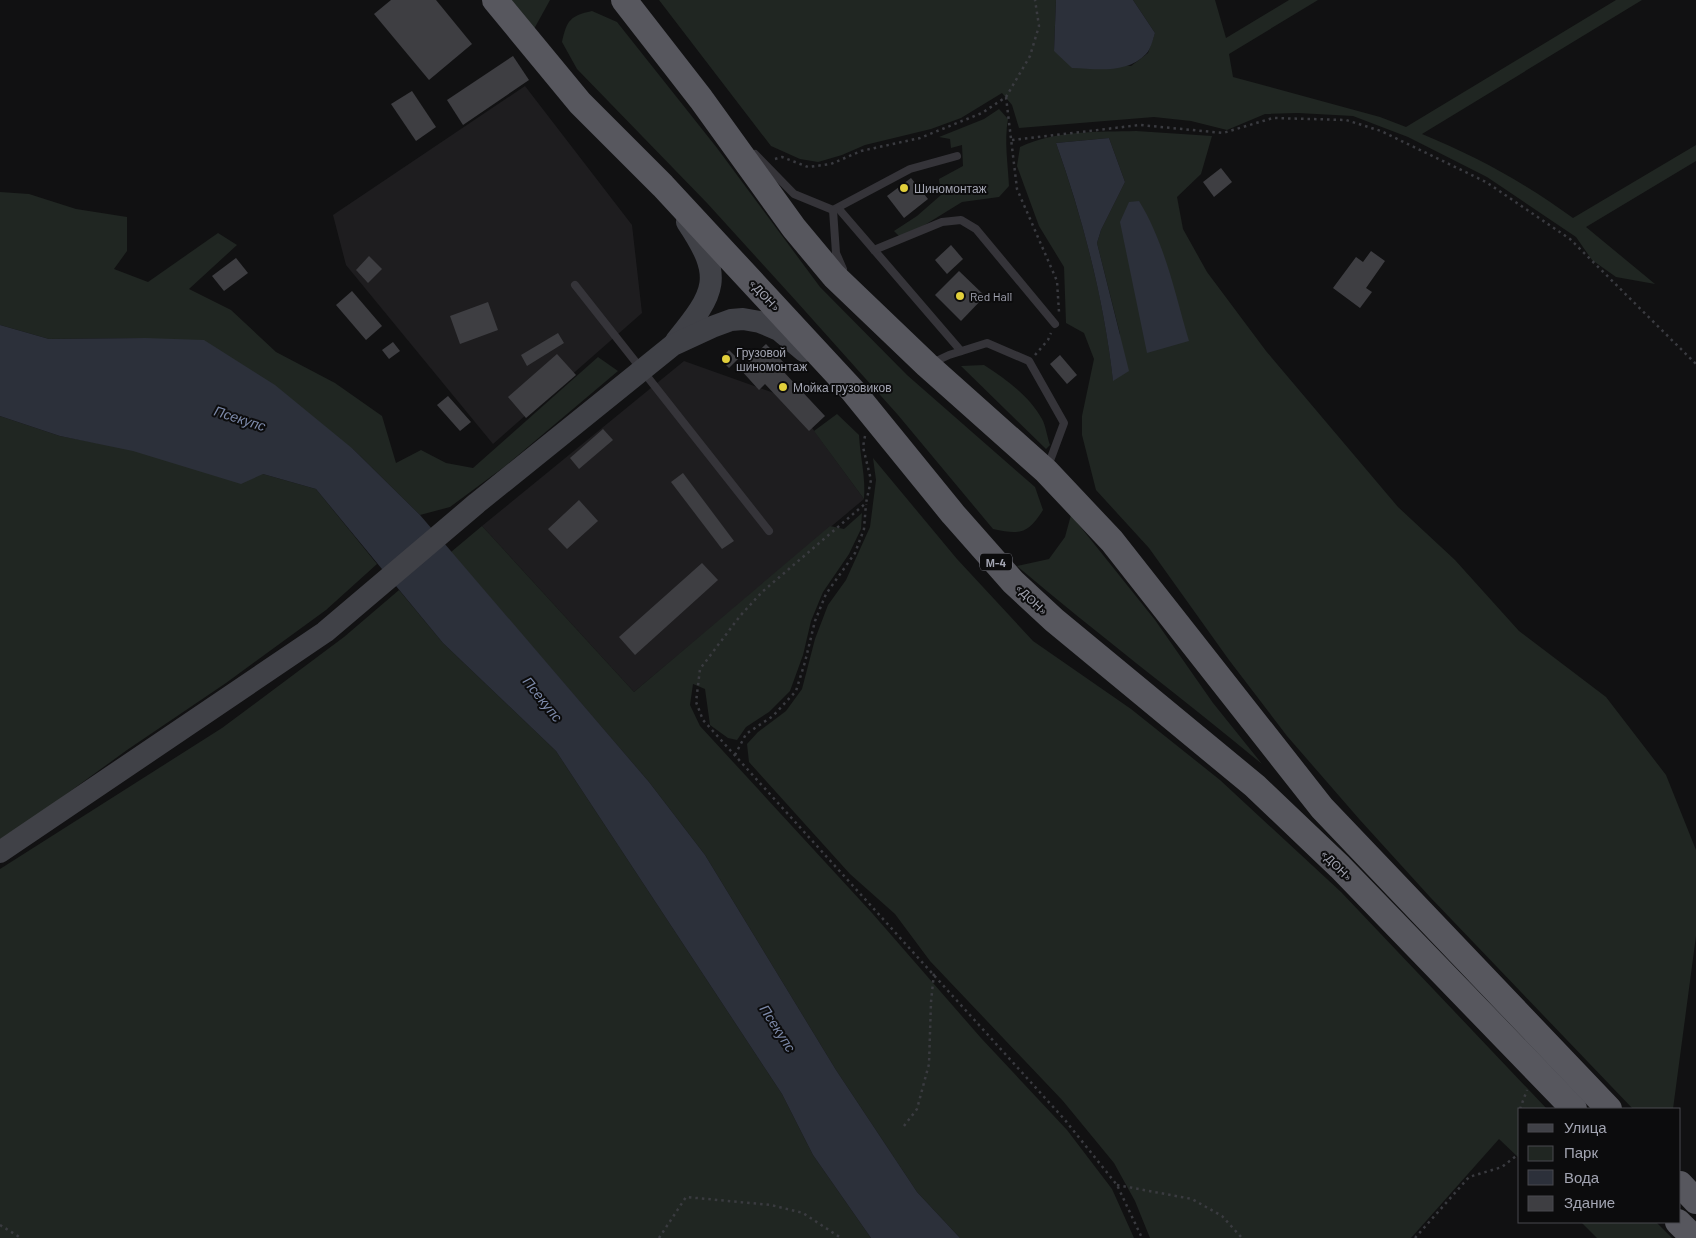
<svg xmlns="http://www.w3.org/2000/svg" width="1696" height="1238" viewBox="0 0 1696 1238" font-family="Barlow,sans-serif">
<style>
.built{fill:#1e1d1f}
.green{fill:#202622;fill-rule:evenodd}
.water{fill:#2c303a}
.building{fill:#3e3e42}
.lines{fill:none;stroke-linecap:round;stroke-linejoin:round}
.path{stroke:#3a3b40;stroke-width:2.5;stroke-dasharray:2.5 4;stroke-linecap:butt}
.service{stroke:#353439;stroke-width:8}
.secondary{stroke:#404147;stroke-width:22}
.trunk{stroke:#57575e;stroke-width:26}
.poi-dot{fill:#e1cf3b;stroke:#0c0c0d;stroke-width:2}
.labels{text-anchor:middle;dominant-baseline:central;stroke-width:4;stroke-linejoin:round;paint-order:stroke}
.shield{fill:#0c0c0d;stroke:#767780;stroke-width:1}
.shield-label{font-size:11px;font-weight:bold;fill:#a3a5b2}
.poi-label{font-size:12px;fill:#a3a5b2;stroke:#0c0c0d;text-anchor:start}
.street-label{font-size:12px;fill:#a3a5b2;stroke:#0c0c0d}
.water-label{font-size:14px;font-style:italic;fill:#7d8aaa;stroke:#0c0c0d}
</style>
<rect width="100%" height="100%" fill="#111112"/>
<g class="built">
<polygon points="525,86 632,225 642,313 493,444 346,265 333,215"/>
<polygon points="684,361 791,399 864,499 634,692 482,526"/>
</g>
<g class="green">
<polygon points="509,0 550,0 534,29"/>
<path d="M659 0H1056L1054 51 1131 66 1148 53 1155 33 1133 0H1215L1226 38 1289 0H1318L1229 54 1233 77 1380 117 1406 127 1616 0H1642L1422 134C1478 157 1523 182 1573 218L1696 145V161L1586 227 1655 284 1616 277 1592 260 1576 237 1487 177 1408 137 1353 116 1298 113 1265 114 1227 130 1191 121 1154 117 1019 128 1012 105 1002 93 961 118 931 129 865 145 842 155 818 162 800 159 771 146Z"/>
<path d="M592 11 617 22 717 148 820 287 907 375 1035 487 1043 510C1028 534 1020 535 993 529L898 415 797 302 707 203 577 69 562 42C567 20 570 16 592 11Z"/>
<path d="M999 109 1008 119C1004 141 1008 164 1009 186L999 197 962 202 902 239 894 231 917 216 941 195 939 179 963 166 962 145 951 148 950 139 939 137 984 119Z"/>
<path d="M1136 131 1212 136 1201 174 1177 197 1183 229 1207 272 1266 351 1398 507 1455 560 1519 631 1606 697 1666 775 1696 850V936L1673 1109H1633L1430 897 1360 820 1287 736 1229 660 1149 548 1096 490 1082 435V416L1094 359 1084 333 1066 323 1064 267 1039 226 1017 166 1020 147C1056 130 1098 132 1136 131ZM1109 138 1125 182 1101 230 1097 243 1120 334 1113 380C1104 300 1083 219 1056 143Z"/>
<polygon points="0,192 29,194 76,209 127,217 127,251 114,269 148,282 218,233 237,245 189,289 231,310 276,352 335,383 382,416 396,463 421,450 446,463 473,468 598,357 618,371 504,467 450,507 420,515 353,449 145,338 49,339 0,325"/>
<path d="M984 365C1006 379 1029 396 1042 419 1046 426 1047 437 1050 445L1046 449 961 366Z"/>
<path d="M837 414 859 435C860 456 866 478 864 499L814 431Z"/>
<polygon points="0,416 60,436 263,474 316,489 377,564 326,610 226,683 127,750 39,814 0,839"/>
<polygon points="873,458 957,559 1033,641 1131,709 1220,780 1341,892 1547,1109 1520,1109 1520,1159 1499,1139 1411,1238 1150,1238 1135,1201 1114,1163 1063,1101 930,961 895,914 850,874 749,762 747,744 758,732 786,711 802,689 815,639 828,605 846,580 870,527 876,480"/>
<polygon points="862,513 861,529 849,554 823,592 811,621 803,655 790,691 769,712 746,727 737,740 728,738 710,725 705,689 693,684 690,705 700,726 872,913 981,1038 1067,1130 1112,1189 1134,1238 960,1238 917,1192 836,1070 705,855 649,782 451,552 482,526 634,692 830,526 844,529"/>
<path d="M1071 515 1155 620 1213 703 1262 764C1181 697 1097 634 1017 566L1049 559 1065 537Z"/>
<polygon points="399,590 443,643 556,751 782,1094 813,1155 871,1238 0,1238 0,869 222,728 344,637"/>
<polygon points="1581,1222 1656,1222 1672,1238 1597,1238"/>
</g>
<g class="water">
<path d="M1056 0H1133L1155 33C1153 39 1151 49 1146 54 1127 74 1097 69 1072 68L1054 51Z"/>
<path d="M1109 138 1125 182 1101 230 1097 243 1129 371 1113 381C1104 300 1083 219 1056 143Z"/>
<path d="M1139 201C1165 243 1175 294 1189 341L1147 353 1120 222 1129 202Z"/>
<polygon points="0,325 49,339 145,338 204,340 275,385 353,449 420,515 649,782 705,855 836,1070 917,1192 960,1238 871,1238 813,1155 782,1094 556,751 443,643 316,489 263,474 241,484 133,451 60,436 0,416"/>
</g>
<g class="building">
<polygon points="391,0 436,0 472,44 429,80 374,14"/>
<polygon points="513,56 529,80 463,125 447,100"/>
<polygon points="412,91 436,127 416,141 391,104"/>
<polygon points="1221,168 1232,182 1214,197 1203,182"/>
<polygon points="911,178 928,199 904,218 887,196"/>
<polygon points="951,245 963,259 947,274 935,260"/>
<polygon points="1371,251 1385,261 1366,288 1372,292 1360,308 1333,288 1356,257 1363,262"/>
<polygon points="369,256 382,269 368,283 356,270"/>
<polygon points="236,258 248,273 224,291 212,276"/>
<polygon points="959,271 985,296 961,321 935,295"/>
<polygon points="352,291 382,326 366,340 336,305"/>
<polygon points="488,302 498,330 460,344 450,316"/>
<polygon points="558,333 564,343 527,366 521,355"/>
<polygon points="393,342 400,351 389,359 382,350"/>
<polygon points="766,344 786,365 781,369 825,416 809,431 765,384 759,390 740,369"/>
<polygon points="729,350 738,359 729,368 720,359"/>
<polygon points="557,354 576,375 526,418 508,397"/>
<polygon points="1060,355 1077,375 1067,384 1050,364"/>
<polygon points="448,396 471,422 460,431 437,405"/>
<polygon points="603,429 613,440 579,469 570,458"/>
<polygon points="683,473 734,541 722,549 671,482"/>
<polygon points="579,500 598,521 567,549 548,529"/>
<polygon points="702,563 718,580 635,655 619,637"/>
</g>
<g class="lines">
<g class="path">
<polyline points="1006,97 1017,189 1057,281 1059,312"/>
<polyline points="1012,140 1140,125 1223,133 1273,118 1346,120 1381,131 1486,182 1570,239 1696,364"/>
<polyline points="775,159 782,157 808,167 831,164 861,151 920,138 982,113 1006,97 1030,56 1039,26 1035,0"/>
<polyline points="1035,355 1048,340 1051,333"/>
<polyline points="865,436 863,447 871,480 866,503 762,592 740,616 700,669 696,702 703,720 730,750 1065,1120 1117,1185 1142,1238"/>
<polyline points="735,755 746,734 773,716 796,691 805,662 815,621 826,594 855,553 864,529 866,504"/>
<polyline points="1520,1109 1527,1090"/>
<polyline points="904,1126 917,1109 929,1064 931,1002 934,973"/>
<polyline points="1117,1185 1192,1199 1222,1216 1242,1238"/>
<polyline points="0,1225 21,1238"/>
<polyline points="659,1238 686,1197 771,1205 803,1213 841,1238"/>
<polyline points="1415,1238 1469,1177 1502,1167 1520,1153"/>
</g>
<g class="service">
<polyline points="755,154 794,194 833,210 910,169 957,156"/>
<polyline points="838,208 961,351"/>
<polyline points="833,210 836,253 843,269"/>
<polyline points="874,250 942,222 961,220 976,229 1055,324"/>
<polyline points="575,285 769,531"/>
<polyline points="932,363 949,355 987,343 1029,361 1064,423 1048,466"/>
</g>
<g class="secondary">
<path d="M676 341C716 292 724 277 687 222"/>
<polyline points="0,852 325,632 477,503 673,345 712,327 731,320 743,319 760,322 779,330 804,351"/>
</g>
<g class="trunk">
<polyline points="495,0 580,103 663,186 853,391 953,514 1013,582 1054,620 1255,786 1340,867 1574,1109"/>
<polyline points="624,0 701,99 794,228 834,276 927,365 1046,471 1112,541 1322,808 1609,1109"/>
<polyline points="1680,1184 1696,1201"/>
<polyline points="1678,1222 1694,1238"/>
</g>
</g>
<g class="poi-dot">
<circle cx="904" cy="188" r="5"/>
<circle cx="960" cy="296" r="5"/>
<circle cx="726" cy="359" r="5"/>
<circle cx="783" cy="387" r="5"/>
</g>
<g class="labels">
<rect class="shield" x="980" y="553.5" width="32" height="17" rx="4"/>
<g class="shield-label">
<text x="996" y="562">М-4</text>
</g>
<g class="poi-label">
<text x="914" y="188">Шиномонтаж</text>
<text x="970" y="296">Red Hall</text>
<text x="736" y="352">Грузовой<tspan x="736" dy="14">шиномонтаж</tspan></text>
<text x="793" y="387">Мойка грузовиков</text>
</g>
<g class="street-label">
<text transform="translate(765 295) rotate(47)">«ДОН»</text>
<text transform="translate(1032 599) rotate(44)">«ДОН»</text>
<text transform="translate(1337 865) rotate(45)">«ДОН»</text>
</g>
<g class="water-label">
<text transform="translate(240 418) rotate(18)">Псекупс</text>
<text transform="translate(543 699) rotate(51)">Псекупс</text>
<text transform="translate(778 1028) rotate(57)">Псекупс</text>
</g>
</g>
<rect x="1518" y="1108" width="162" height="115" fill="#0c0c0d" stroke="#48494f"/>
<rect x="1528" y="1124" width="25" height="8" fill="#404147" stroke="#48494f"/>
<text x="1564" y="1133" font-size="15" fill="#a3a5b2">Улица</text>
<rect x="1528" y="1146" width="25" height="15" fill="#202622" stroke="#48494f"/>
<text x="1564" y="1158" font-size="15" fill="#a3a5b2">Парк</text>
<rect x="1528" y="1170" width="25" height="15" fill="#2c303a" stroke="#48494f"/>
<text x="1564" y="1183" font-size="15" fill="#a3a5b2">Вода</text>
<rect x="1528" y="1196" width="25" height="15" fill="#3e3e42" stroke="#48494f"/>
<text x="1564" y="1208" font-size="15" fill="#a3a5b2">Здание</text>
</svg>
